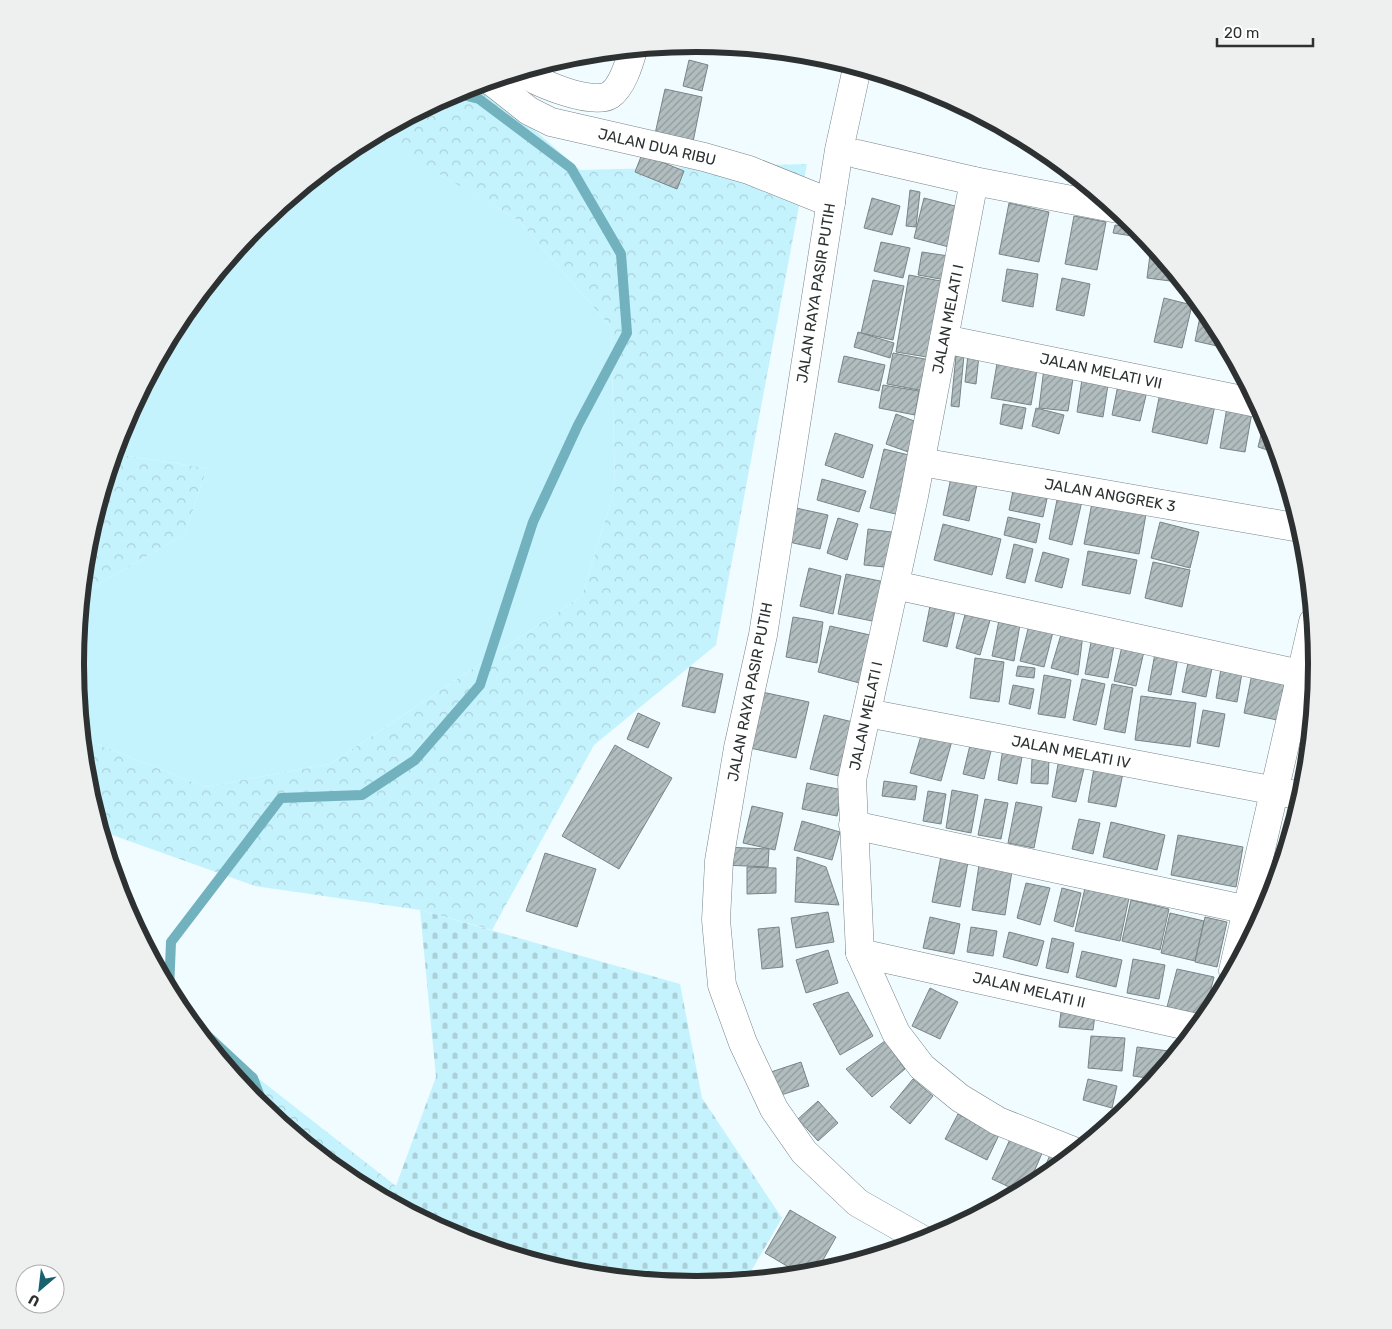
<svg xmlns="http://www.w3.org/2000/svg" width="1392" height="1329" viewBox="0 0 1392 1329" font-family="Rubik,sans-serif">
<style>
.green{fill:#c5f3fd}
.forest{fill:url(#forest-crowns)}
.cemetery{fill:url(#cemetery-stones)}
.lines{fill:none;stroke-linecap:round;stroke-linejoin:round}
.stream{stroke:#72b1be;stroke-width:10}
.building{fill:url(#building-hatch);stroke:#798487}
.minor-casing{stroke:#798487;stroke-width:29}
.minor{stroke:#fff;stroke-width:28}
.labels{text-anchor:middle;dominant-baseline:central;stroke-width:5;stroke-linejoin:round;paint-order:stroke}
.street-label{font-size:15px;fill:#2d3132;stroke:#fff}
.rim{fill:none;stroke:#2d3132;stroke-width:6}
</style>
<defs>
<pattern id="forest-crowns" width="20" height="18" patternUnits="userSpaceOnUse" patternTransform="scale(1.25)"><rect width="20" height="18" fill="#c5f3fd"/><path d="M2 6a3 3 0 1 1 6 0M12 15a3 3 0 1 1 6 0" fill="none" stroke="#aad1d9"/></pattern>
<pattern id="cemetery-stones" width="16" height="16" patternUnits="userSpaceOnUse" patternTransform="scale(1.25)"><rect width="16" height="16" fill="#c5f3fd"/><path d="M2 7V4a2 2 0 0 1 4 0v3zM10 15v-3a2 2 0 0 1 4 0v3z" fill="#aad1d9"/></pattern>
<pattern id="building-hatch" width="6" height="6" patternUnits="userSpaceOnUse" patternTransform="scale(1.25)"><rect width="6" height="6" fill="#b1bdbf"/><path d="M-1 1l2-2M0 6l6-6M5 7l2-2" fill="none" stroke="#909a9c"/></pattern>
</defs>
<rect width="100%" height="100%" fill="#f0fcff"/>
<polygon class="green" points="376,136 518,220 611,327 615,488 582,596 330,764 205,787 82,738 75,664 82,594 185,534 207,468 114,454 123,427 180,319 257,225 351,148"/>
<g class="forest">
<polygon points="482,84 580,170 807,164 716,645 594,745 492,930 420,910 255,886 101,831 87,785 82,738 205,787 330,764 582,596 615,488 611,327 518,220 376,137 372,137 459,91"/>
<polygon points="114,454 207,468 185,534 82,594 87,543"/>
<polygon points="170,991 204,1036 396,1186 390,1202 351,1180 257,1103 180,1009"/>
</g>
<polygon class="cemetery" points="420,910 680,984 702,1098 782,1218 746,1280 696,1285 575,1273 458,1238 390,1202 436,1077"/>
<g class="lines">
<g class="stream">
<polyline points="169,990 171,942 281,798 362,795 415,760 480,685 533,522 578,425 627,333 621,254 571,168 479,99 455,93"/>
<polyline points="184,1014 253,1078 265,1110"/>
</g>
</g>
<g class="building">
<polygon points="689,60 708,65 702,91 683,86"/>
<polygon points="665,89 702,97 693,142 655,134"/>
<polygon points="642,154 684,171 677,189 635,172"/>
<polygon points="910,190 920,192 916,227 906,226"/>
<polygon points="872,198 900,206 892,235 864,228"/>
<polygon points="924,198 963,208 953,248 914,238"/>
<polygon points="1009,203 1049,212 1039,262 999,254"/>
<polygon points="1074,216 1106,222 1097,270 1065,264"/>
<polygon points="1115,225 1137,228 1145,238 1113,233"/>
<polygon points="881,242 910,248 903,278 874,271"/>
<polygon points="1151,247 1178,278 1178,282 1147,278"/>
<polygon points="922,252 955,257 951,281 918,275"/>
<polygon points="1007,269 1038,274 1033,307 1002,301"/>
<polygon points="909,275 946,282 933,358 896,352"/>
<polygon points="1062,278 1090,284 1084,316 1056,310"/>
<polygon points="873,280 904,286 893,340 861,333"/>
<polygon points="1164,298 1192,305 1182,348 1154,342"/>
<polygon points="1202,307 1219,333 1217,346 1195,341"/>
<polygon points="858,332 894,343 890,358 854,347"/>
<polygon points="969,345 980,346 976,384 965,382"/>
<polygon points="893,353 930,360 924,391 887,384"/>
<polygon points="956,355 964,355 959,407 951,406"/>
<polygon points="844,356 885,365 879,391 838,382"/>
<polygon points="998,358 1038,364 1031,405 991,398"/>
<polygon points="1044,368 1074,372 1068,411 1039,408"/>
<polygon points="1083,373 1109,378 1103,417 1077,412"/>
<polygon points="883,385 919,391 915,415 879,408"/>
<polygon points="1118,385 1147,391 1140,421 1112,415"/>
<polygon points="1160,393 1215,405 1207,444 1152,432"/>
<polygon points="1003,404 1026,408 1022,429 1000,424"/>
<polygon points="1227,407 1252,412 1245,452 1220,448"/>
<polygon points="1036,408 1064,415 1059,434 1032,426"/>
<polygon points="896,414 922,424 911,453 886,444"/>
<polygon points="1265,419 1270,427 1277,453 1258,447"/>
<polygon points="835,433 873,445 863,478 825,465"/>
<polygon points="884,449 913,456 900,515 870,508"/>
<polygon points="952,473 978,480 969,521 943,515"/>
<polygon points="1284,476 1290,494 1280,491"/>
<polygon points="822,479 866,491 859,512 817,500"/>
<polygon points="1014,486 1048,494 1043,517 1009,510"/>
<polygon points="1058,495 1082,501 1072,545 1049,539"/>
<polygon points="1092,503 1146,514 1139,554 1084,544"/>
<polygon points="796,508 828,515 820,549 789,542"/>
<polygon points="1008,517 1040,524 1036,543 1004,535"/>
<polygon points="838,518 858,524 847,560 827,553"/>
<polygon points="1160,522 1199,532 1190,568 1151,558"/>
<polygon points="943,524 1001,539 992,575 934,560"/>
<polygon points="868,529 899,533 895,568 864,565"/>
<polygon points="1014,544 1033,549 1025,583 1006,578"/>
<polygon points="1088,551 1137,560 1130,594 1082,585"/>
<polygon points="1043,552 1069,559 1062,588 1035,581"/>
<polygon points="1153,562 1190,570 1182,607 1145,598"/>
<polygon points="809,568 841,576 833,614 800,606"/>
<polygon points="846,574 885,582 877,622 838,614"/>
<polygon points="932,596 957,602 947,647 923,641"/>
<polygon points="966,611 991,617 980,655 956,648"/>
<polygon points="793,617 823,622 817,663 786,657"/>
<polygon points="999,620 1020,624 1014,661 992,656"/>
<polygon points="1030,621 1054,628 1044,667 1020,661"/>
<polygon points="830,626 879,637 867,685 818,672"/>
<polygon points="1063,628 1083,634 1078,675 1051,668"/>
<polygon points="1092,637 1115,640 1108,678 1085,674"/>
<polygon points="1123,642 1145,647 1136,686 1114,681"/>
<polygon points="1156,648 1179,652 1171,695 1148,691"/>
<polygon points="1190,653 1214,658 1206,697 1182,692"/>
<polygon points="975,658 1004,662 999,702 970,698"/>
<polygon points="1222,663 1243,667 1237,702 1216,698"/>
<polygon points="1018,666 1035,668 1034,678 1016,676"/>
<polygon points="690,667 723,674 715,713 682,706"/>
<polygon points="1253,669 1286,677 1277,720 1244,713"/>
<polygon points="1044,675 1071,680 1065,718 1038,714"/>
<polygon points="1082,679 1105,684 1096,725 1073,720"/>
<polygon points="1112,684 1133,688 1125,733 1104,729"/>
<polygon points="1013,685 1034,689 1030,709 1009,704"/>
<polygon points="762,692 809,702 796,758 750,748"/>
<polygon points="1141,696 1196,703 1190,747 1135,740"/>
<polygon points="1203,710 1225,714 1219,747 1197,743"/>
<polygon points="638,713 660,723 648,748 627,739"/>
<polygon points="824,715 857,723 843,777 810,769"/>
<polygon points="923,729 953,737 941,781 910,773"/>
<polygon points="972,737 993,743 984,779 963,774"/>
<polygon points="1004,742 1024,746 1017,784 998,780"/>
<polygon points="615,745 672,778 619,869 562,836"/>
<polygon points="1032,758 1049,759 1048,784 1031,783"/>
<polygon points="1059,759 1085,764 1076,802 1052,797"/>
<polygon points="1094,768 1123,773 1116,807 1088,802"/>
<polygon points="884,781 917,786 915,800 882,796"/>
<polygon points="807,783 843,790 837,816 802,809"/>
<polygon points="952,790 978,795 971,833 946,828"/>
<polygon points="928,791 946,794 941,824 923,821"/>
<polygon points="985,799 1008,803 1001,839 978,835"/>
<polygon points="1016,802 1042,807 1034,848 1008,843"/>
<polygon points="752,806 783,813 775,850 743,843"/>
<polygon points="1079,819 1100,823 1093,854 1072,849"/>
<polygon points="802,821 840,832 832,860 794,850"/>
<polygon points="1111,822 1165,835 1157,870 1103,857"/>
<polygon points="1178,835 1243,847 1236,887 1171,875"/>
<polygon points="724,847 769,849 768,867 724,865"/>
<polygon points="942,851 969,856 960,907 932,902"/>
<polygon points="545,853 596,869 577,927 526,911"/>
<polygon points="797,857 826,867 839,905 795,902"/>
<polygon points="979,865 1012,871 1005,915 972,910"/>
<polygon points="747,867 776,868 776,893 747,894"/>
<polygon points="1026,883 1050,888 1040,925 1017,918"/>
<polygon points="1062,888 1081,893 1073,927 1054,921"/>
<polygon points="1085,888 1129,898 1120,941 1075,931"/>
<polygon points="1131,900 1169,909 1160,950 1122,941"/>
<polygon points="828,912 834,942 796,948 791,918"/>
<polygon points="1170,913 1204,921 1195,961 1161,953"/>
<polygon points="930,917 960,924 954,954 923,948"/>
<polygon points="1205,917 1227,922 1217,967 1195,962"/>
<polygon points="779,927 783,967 762,969 758,929"/>
<polygon points="971,927 997,931 993,956 967,952"/>
<polygon points="1009,932 1044,941 1037,966 1003,957"/>
<polygon points="1052,938 1074,943 1068,973 1046,968"/>
<polygon points="828,950 838,983 806,993 796,960"/>
<polygon points="1082,951 1122,960 1116,987 1076,977"/>
<polygon points="1133,959 1165,965 1159,999 1127,993"/>
<polygon points="1177,969 1214,977 1204,1016 1167,1007"/>
<polygon points="930,988 958,1002 940,1039 912,1026"/>
<polygon points="848,992 873,1036 840,1055 813,1004"/>
<polygon points="1061,1012 1095,1015 1093,1030 1059,1027"/>
<polygon points="1091,1036 1125,1038 1122,1071 1088,1068"/>
<polygon points="885,1041 905,1069 872,1097 846,1069"/>
<polygon points="1137,1047 1177,1052 1155,1079 1133,1076"/>
<polygon points="801,1062 809,1086 778,1096 771,1072"/>
<polygon points="913,1079 933,1096 910,1124 890,1107"/>
<polygon points="1088,1079 1117,1086 1112,1108 1083,1100"/>
<polygon points="818,1101 838,1123 818,1141 798,1119"/>
<polygon points="958,1114 999,1135 987,1160 945,1139"/>
<polygon points="1011,1137 1043,1151 1027,1188 1020,1192 992,1179"/>
<polygon points="1051,1153 1066,1160 1038,1182"/>
<polygon points="992,1197 1001,1202 985,1211"/>
<polygon points="790,1210 836,1237 815,1274 802,1275 765,1253"/>
</g>
<g class="lines">
<defs>
<g id="minor">
<polyline points="857,68 839,150 763,635 738,748 719,861 716,920 722,985 743,1043 774,1109 804,1152 858,1203 925,1241"/>
<path d="M522 72C537 83 593 106 610 95 622 87 629 64 633 50"/>
<polyline points="491,81 529,111 551,122 704,157 749,170 831,203"/>
<polyline points="857,154 974,181 1113,208"/>
<polyline points="974,181 914,496 852,780 860,953 896,1033 922,1067 960,1098 998,1121 1076,1152"/>
<polyline points="944,339 1257,403"/>
<polyline points="921,462 1300,528"/>
<polyline points="895,585 1300,674"/>
<polyline points="867,713 1302,796"/>
<polyline points="853,825 1248,910"/>
<polyline points="860,953 1197,1028"/>
<polyline points="1233,971 1313,622"/>
</g>
</defs>
<use href="#minor" class="minor-casing"/>
<use href="#minor" class="minor"/>
</g>
<g class="labels">
<g class="street-label">
<text transform="translate(657 147) rotate(13)">JALAN DUA RIBU</text>
<text transform="translate(816 293) rotate(-81)">JALAN RAYA PASIR PUTIH</text>
<text transform="translate(948 319) rotate(-79)">JALAN MELATI I</text>
<text transform="translate(1101 371) rotate(12)">JALAN MELATI VII</text>
<text transform="translate(1110 495) rotate(10)">JALAN ANGGREK 3</text>
<text transform="translate(750 692) rotate(-79)">JALAN RAYA PASIR PUTIH</text>
<text transform="translate(866 716) rotate(-78)">JALAN MELATI I</text>
<text transform="translate(1071 752) rotate(11)">JALAN MELATI IV</text>
<text transform="translate(1029 990) rotate(13)">JALAN MELATI II</text>
</g>
</g>
<path d="M0 0H1392V1329H0ZM84 664a612 612 0 1 1 1224 0a612 612 0 1 1-1224 0Z" fill="#eeefef" fill-rule="evenodd"/>
<path class="rim" d="M84 664a612 612 0 1 1 1224 0a612 612 0 1 1-1224 0Z"/>
<g transform="translate(40 1289) rotate(208)"><circle r="24" fill="#ffffff" stroke="#abadad"/>
<path d="M0-4L9 19L0 12L-9 19Z" fill="#18626f"/>
<text y="-8" font-size="14" font-weight="bold" text-anchor="middle" fill="#2d3132">U</text>
</g>
<path d="M1217 38v8h96v-8" fill="none" stroke="#2d3132" stroke-width="2.5"/>
<text x="1224" y="38" font-size="15" fill="#2d3132" stroke="#ffffff" stroke-width="4" paint-order="stroke">20 m</text>
</svg>
